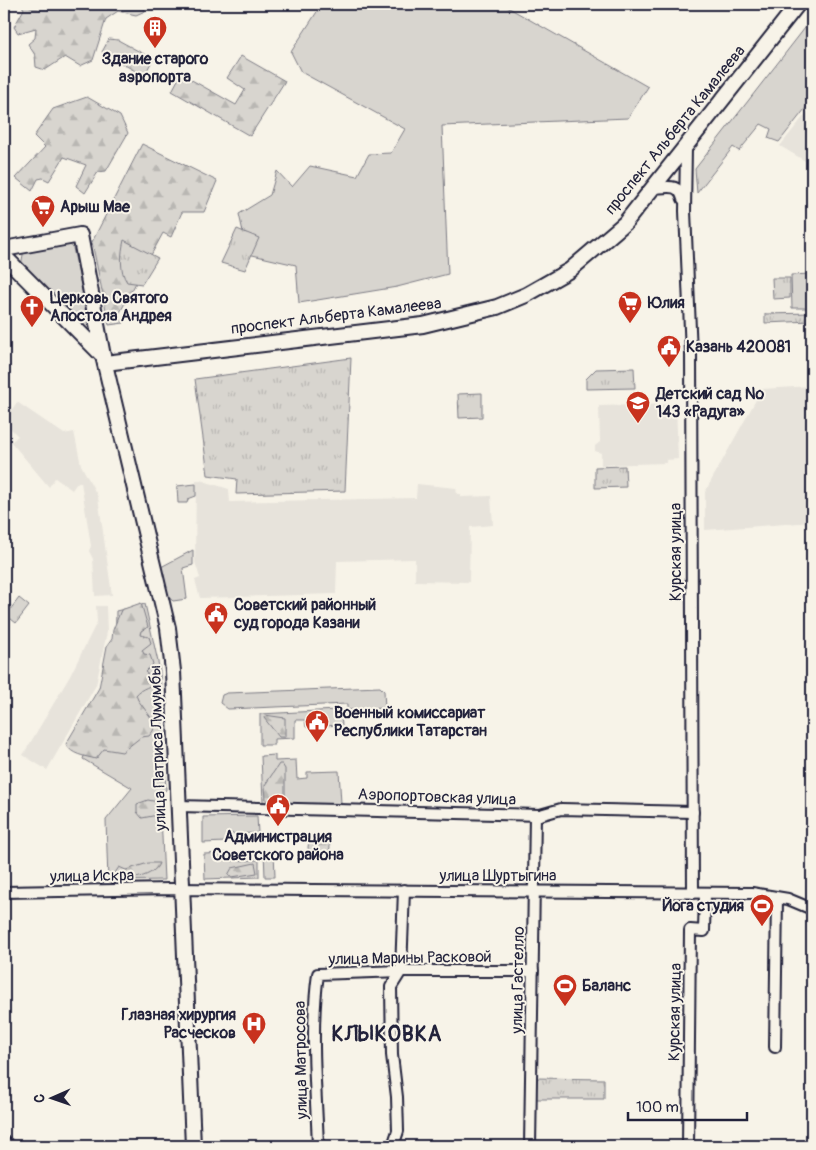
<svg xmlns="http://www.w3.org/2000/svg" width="816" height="1150" viewBox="0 0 816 1150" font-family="Pangolin,sans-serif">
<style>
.built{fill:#e7e3db}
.grass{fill:#d8d5cf;stroke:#7d7c85}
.forest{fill:url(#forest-firs);stroke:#7d7c85}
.park{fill:url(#park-tufts);stroke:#7d7c85}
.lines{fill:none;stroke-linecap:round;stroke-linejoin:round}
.street-casing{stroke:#22223b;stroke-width:14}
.secondary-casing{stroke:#22223b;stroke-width:18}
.street{stroke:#f7f3e8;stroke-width:10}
.secondary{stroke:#f7f3e8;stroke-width:14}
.labels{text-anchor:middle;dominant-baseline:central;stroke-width:4;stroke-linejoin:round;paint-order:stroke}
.poi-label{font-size:16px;font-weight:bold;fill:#22223b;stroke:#f7f3e8;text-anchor:start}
.street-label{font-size:16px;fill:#22223b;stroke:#f7f3e8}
.district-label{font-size:21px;font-weight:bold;letter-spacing:1px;fill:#22223b;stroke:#f7f3e8}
</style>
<defs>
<pattern id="forest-firs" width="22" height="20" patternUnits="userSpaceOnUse" patternTransform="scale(1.25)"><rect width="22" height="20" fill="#d8d5cf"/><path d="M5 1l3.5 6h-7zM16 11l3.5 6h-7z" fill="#b9b7b3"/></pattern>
<pattern id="park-tufts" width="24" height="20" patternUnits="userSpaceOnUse" patternTransform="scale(1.25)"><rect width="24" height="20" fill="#d8d5cf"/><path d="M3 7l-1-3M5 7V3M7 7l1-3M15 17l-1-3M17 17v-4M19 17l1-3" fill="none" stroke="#b9b7b3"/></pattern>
</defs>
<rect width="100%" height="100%" fill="#f7f3e8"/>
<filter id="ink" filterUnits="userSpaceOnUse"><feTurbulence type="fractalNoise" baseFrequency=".02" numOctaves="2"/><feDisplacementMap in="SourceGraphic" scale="10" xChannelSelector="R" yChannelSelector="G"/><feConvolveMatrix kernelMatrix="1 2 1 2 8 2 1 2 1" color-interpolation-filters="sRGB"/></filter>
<g filter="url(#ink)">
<g class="built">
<polygon points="812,106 812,165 780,146"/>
<polygon points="812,386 812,522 705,530 705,492 762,389"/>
<polygon points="17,402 64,434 74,432 81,465 98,497 112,595 95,596 93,559 89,551 91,546 81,482 77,483 72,490 55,478 49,487 11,442 18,436 10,428 11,411"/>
<polygon points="676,404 678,459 666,460 666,463 601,465 601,453 595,451 595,446 600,442 599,406"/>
<polygon points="200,480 229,489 230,502 416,498 417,484 456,488 457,494 461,494 461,497 491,496 493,525 470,527 469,582 415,581 415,559 337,561 336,594 200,598 195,580 200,578 195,562 196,481"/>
<polygon points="96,606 106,606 107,632 96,685 47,770 23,755 70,676 97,622"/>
</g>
<g class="grass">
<polygon points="322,4 502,4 648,87 628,118 442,126 448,274 397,287 299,303 296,265 248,254 239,214 270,195 277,171 292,187 310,166 357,176 369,154 391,153 405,129 301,72 291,52"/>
<polygon points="812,19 812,100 779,142 768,138 771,129 761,124 739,151 733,147 697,193 695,169"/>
<polygon points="69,243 73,248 91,331 85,331 21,266 24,249"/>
<polygon points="811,274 812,308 792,308 791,275"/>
<polygon points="193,550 193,565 183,568 187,599 173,601 167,596 161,567"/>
<polygon points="145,604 160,671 166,790 160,793 164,880 108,881 106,820 132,788 83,759 115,669 116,611"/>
<polygon points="380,687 384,691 385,708 347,710 347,704 228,709 220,703 222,695 227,693"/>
<polygon points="337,710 341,716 342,725 306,727 305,720 295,720 295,738 274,739 274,745 260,745 260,714"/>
<polygon points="275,755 275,761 296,760 297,779 307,778 307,772 339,771 341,803 337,806 263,802 261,756"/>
<polygon points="257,816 258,833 226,834 226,842 203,843 203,817"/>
<polygon points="264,851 274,851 275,877 265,877"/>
<polygon points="227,853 227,861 259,860 259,877 205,879 204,854"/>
</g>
<g class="forest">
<polygon points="21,4 142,4 145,11 136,15 118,11 106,19 93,60 80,66 65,57 45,70 36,67 35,55 28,44 35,38 36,28 18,33 14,27 24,9"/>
<polygon points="109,39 118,40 153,59 144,76 102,52"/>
<polygon points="241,56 285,81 250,136 172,91 181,74 236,105 245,90 227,78"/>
<polygon points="87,97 120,116 128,133 106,171 98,172 85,193 76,186 86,165 64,157 49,181 43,178 38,179 32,191 16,178 45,147 34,136 53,109"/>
<polygon points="142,144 217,181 204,212 182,212 171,237 163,233 118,316 124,323 109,325 92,242"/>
<path d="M141 603 148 627 141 631 140 635 149 637 151 643 142 650 144 654 150 655 153 664 145 672 156 681C151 688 142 687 136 695L138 700 155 723 153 731 149 736 141 737 122 752 104 749 96 759C85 756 71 755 66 744L99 688 107 646 112 639 113 630 121 610Z"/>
<polygon points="265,715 285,718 285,737 279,737 264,718"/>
<polygon points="279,764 282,764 285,769 285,802 266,800 265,785"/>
<polygon points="148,800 158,802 158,815 142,818 137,812 137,804"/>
<circle cx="319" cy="847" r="11"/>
<path d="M148 863H159C155 877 127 881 116 878L115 873 119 867 126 870Z"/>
<polygon points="255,863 257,873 232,877 228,875 232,868"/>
</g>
<g class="park">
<polygon points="237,229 259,238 245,270 221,263"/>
<path d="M124 240 158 258 142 284 127 282C119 271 121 253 124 240Z"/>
<polygon points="772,278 790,278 790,298 773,299"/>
<polygon points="812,313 812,321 765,323 765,314"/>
<polygon points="351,358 345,491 236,494 237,479 208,475 195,379"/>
<polygon points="634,368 635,388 586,389 586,379 596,369"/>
<polygon points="482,393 482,417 459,418 458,394"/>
<polygon points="625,466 626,487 595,488 595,467"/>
<polygon points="196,484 196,496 188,499 187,503 178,503 177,486"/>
<polygon points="19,598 29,606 16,623 6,615"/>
<polygon points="534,1078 604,1079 604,1099 534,1099"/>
</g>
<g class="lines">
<defs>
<g id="street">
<polyline points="686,148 685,211 691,353 693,893"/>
<path d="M654 188C668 187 679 183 683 199"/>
<polyline points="178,806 540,815 561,809 693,812"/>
<polyline points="4,892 170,889 752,893 788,899 812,909"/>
<polyline points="775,1047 777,898"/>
<path d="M318 1146C316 1089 310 1031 318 974L401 971H533"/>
<polyline points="393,1146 398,1131 397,1097 392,1055 391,987 401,971 404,890"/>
<polyline points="530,1146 535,815"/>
<polyline points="688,1146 690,930 704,931 705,893"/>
</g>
<g id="secondary">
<polyline points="4,249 80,235 103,356 168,628 173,671 193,1146"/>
<polyline points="4,256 103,356"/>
<polyline points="105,363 423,325 497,307 526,295 570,270 625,223 798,4"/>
<polyline points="4,1144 7,1146"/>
</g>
</defs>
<use href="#street" class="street-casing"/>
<use href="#secondary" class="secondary-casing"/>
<use href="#street" class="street"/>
<use href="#secondary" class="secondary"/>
</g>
</g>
<defs>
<symbol id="building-pin" viewBox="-11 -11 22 30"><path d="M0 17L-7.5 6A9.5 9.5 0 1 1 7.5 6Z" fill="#c8321e" stroke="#f7f3e8"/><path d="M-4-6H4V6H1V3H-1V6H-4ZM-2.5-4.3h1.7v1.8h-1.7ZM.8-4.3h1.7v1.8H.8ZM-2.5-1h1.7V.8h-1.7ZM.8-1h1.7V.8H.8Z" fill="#fff"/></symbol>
<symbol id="supermarket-pin" viewBox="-11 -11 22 30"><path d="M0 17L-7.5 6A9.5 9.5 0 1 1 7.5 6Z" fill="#c8321e" stroke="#f7f3e8"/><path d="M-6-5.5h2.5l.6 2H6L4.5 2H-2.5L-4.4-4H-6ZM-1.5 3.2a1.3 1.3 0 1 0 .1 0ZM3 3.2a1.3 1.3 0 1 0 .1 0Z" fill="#fff"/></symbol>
<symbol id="church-pin" viewBox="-11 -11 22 30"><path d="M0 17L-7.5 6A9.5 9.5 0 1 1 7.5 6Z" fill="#c8321e" stroke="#f7f3e8"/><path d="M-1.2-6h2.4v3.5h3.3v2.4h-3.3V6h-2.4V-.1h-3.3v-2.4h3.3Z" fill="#fff"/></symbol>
<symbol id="civic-pin" viewBox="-11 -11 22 30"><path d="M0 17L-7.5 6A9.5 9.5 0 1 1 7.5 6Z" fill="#c8321e" stroke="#f7f3e8"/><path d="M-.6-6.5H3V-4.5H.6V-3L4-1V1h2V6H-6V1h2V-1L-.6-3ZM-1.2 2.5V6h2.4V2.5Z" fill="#fff"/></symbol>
<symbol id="school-pin" viewBox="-11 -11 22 30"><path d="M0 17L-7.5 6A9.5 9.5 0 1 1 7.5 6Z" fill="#c8321e" stroke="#f7f3e8"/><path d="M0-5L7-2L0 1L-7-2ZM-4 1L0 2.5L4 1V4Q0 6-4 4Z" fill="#fff"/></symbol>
<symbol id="stadium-pin" viewBox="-11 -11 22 30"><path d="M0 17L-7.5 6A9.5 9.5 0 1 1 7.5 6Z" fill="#c8321e" stroke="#f7f3e8"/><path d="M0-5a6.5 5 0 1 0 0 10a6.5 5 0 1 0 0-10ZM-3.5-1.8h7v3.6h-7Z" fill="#fff"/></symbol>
<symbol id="hospital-pin" viewBox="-11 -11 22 30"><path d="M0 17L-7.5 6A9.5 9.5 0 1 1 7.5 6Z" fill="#c8321e" stroke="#f7f3e8"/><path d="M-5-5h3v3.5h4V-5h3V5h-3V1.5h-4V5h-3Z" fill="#fff"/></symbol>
</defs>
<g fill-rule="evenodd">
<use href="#building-pin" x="141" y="14" width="28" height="38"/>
<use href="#supermarket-pin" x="29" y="193" width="28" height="38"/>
<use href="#supermarket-pin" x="616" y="289" width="28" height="38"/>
<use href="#church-pin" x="18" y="293" width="28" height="38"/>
<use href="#civic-pin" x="655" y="333" width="28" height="38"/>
<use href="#school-pin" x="624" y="389" width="28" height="38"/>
<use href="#civic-pin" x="202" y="600" width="28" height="38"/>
<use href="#civic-pin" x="303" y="708" width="28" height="38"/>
<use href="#civic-pin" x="264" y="792" width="28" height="38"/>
<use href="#stadium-pin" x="748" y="892" width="28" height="38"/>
<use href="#stadium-pin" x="551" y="972" width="28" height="38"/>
<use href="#hospital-pin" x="240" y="1010" width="28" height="38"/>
</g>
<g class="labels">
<g class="poi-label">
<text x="155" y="59" text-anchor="middle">Здание старого<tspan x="155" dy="18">аэропорта</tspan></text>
<text x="60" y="207">Арыш Мае</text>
<text x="50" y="298">Церковь Святого<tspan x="50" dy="18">Апостола Андрея</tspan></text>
<text x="648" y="303">Юлия</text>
<text x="686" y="347">Казань 420081</text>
<text x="656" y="394">Детский сад №<tspan x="656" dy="18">143 «Радуга»</tspan></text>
<text x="234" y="605">Советский районный<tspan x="234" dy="18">суд города Казани</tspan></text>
<text x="334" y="713">Военный комиссариат<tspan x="334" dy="18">Республики Татарстан</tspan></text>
<text x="278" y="837" text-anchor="middle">Администрация<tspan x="278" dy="18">Советского района</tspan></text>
<text x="744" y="906" text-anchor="end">Йога студия</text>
<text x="582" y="986">Баланс</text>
<text x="236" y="1015" text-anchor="end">Глазная хирургия<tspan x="236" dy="18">Расческов</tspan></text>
</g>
<g class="street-label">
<text transform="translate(675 130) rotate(-51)">проспект Альберта Камалеева</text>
<text transform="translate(336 316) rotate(-7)">проспект Альберта Камалеева</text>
<text transform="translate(676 552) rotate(-90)">Курская улица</text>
<text transform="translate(158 748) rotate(-92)">улица Патриса Лумумбы</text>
<text transform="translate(437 797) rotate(2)">Аэропортовская улица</text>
<text transform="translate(92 876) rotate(-1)">улица Искра</text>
<text x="498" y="876">улица Шуртыгина</text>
<text transform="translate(410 958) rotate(-1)">улица Марины Расковой</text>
<text transform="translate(518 980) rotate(-89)">улица Гастелло</text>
<text transform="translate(675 1012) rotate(-89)">Курская улица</text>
<text transform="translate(301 1060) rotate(-91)">улица Матросова</text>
</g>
<g class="district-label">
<text x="387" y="1034">КЛЫКОВКА</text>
</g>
</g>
<rect width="816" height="1150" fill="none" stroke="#f7f3e8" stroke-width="20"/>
<rect x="10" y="10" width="796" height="1130" fill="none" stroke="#22223b" stroke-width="2" filter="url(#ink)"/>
<g transform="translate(52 1098) rotate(268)" stroke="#f7f3e8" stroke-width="4" paint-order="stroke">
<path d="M0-4L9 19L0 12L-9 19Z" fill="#22223b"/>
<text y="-8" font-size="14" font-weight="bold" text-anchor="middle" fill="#22223b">С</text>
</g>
<path d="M628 1112v8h119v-8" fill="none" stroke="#22223b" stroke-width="2.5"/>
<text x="636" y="1112" font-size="15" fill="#22223b" stroke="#f7f3e8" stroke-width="4" paint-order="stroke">100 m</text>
</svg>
